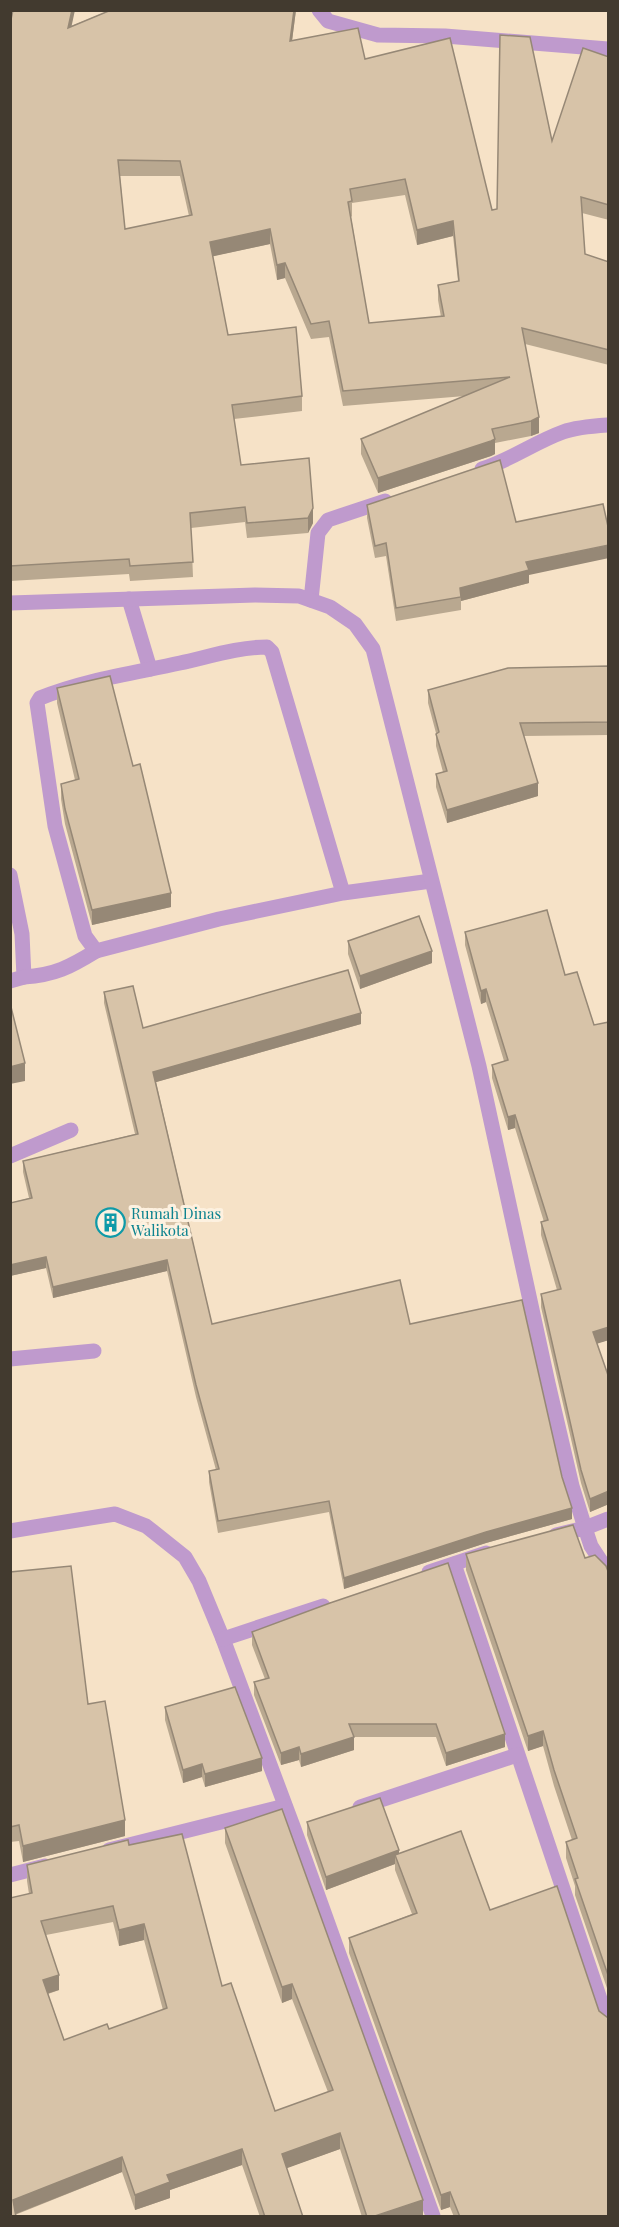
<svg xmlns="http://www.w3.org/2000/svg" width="619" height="2227" viewBox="0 0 619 2227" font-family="'Playfair Display',serif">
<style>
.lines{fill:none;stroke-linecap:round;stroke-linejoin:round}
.lane{stroke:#bf9acd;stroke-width:15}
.street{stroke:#bf9acd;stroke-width:15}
.wall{fill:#b9a890;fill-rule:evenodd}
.shaded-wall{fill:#968876}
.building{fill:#d7c3a8;stroke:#968876;stroke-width:1.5;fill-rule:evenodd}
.labels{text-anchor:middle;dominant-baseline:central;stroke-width:6;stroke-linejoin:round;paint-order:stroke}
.culture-label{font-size:15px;fill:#0d838f;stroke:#fdf1e0;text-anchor:start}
</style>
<rect width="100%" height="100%" fill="#f6e2c7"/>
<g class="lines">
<g class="lane">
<polyline points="129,599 150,669"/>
<polyline points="10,875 22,934 24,977 10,981"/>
<path d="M343 893 272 652 267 647C238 647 208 657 180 663 134 673 84 680 40 698L37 703 55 826 85 936 96 951 219 919 343 893 431 881"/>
<path d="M24 977C55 975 70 967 96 951"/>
<polyline points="10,1156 71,1130"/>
<polyline points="10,1359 94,1351"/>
</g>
<g class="street">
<polyline points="319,10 328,21 378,35 445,36 608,49"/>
<path d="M482 469C511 460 535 442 563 432 577 427 593 426 608 425"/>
<polyline points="311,600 318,533 328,520 385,501"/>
<polyline points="10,603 255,595 299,596 330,607 355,624 373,649 479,1066 548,1383 572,1486 585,1528 556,1535"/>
<polyline points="608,1519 585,1528 591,1546 608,1572"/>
<polyline points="10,1531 115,1514 146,1526 185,1557 199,1581 223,1639 294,1829 433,2216"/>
<polyline points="454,1564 608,2023"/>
<polyline points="429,1572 486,1553"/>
<polyline points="223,1639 323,1606"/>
<polyline points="360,1807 517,1755"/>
<polyline points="109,1850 285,1806"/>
<polyline points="10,1875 45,1866"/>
</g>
</g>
<g class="wall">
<path d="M111 10H296L292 41 365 59 492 210 497 209 552 141 609 57V220L582 213 585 254 609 262V365L525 344 539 433 531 436 495 443V454L491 456 378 493 361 454V439L465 396 343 406 329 337 311 339 285 278 277 280 270 244 213 256 228 335 302 396V411L234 419 241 465 309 458 313 523 308 533 247 538 245 522 191 528 193 577 130 581 129 574 10 581V24L71 26ZM120 176H180L189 216 125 229ZM405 195 417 245 453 236 458 281 438 285V300L441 317 369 323 351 217 352 216V203Z"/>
<polygon points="367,505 529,575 529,583 461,601 461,610 396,621 386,556 375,558 367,518"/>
<polygon points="609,666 609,735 524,736 538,796 447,823 436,787 436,774 443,772 436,746 436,733 428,703 428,690"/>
<polygon points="57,688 133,766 171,907 92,925 65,824 61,799 61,784 75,780 57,703"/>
<polygon points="10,916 11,921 11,936 10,936"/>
<polygon points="465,932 565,975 594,1025 609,1022 609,1340 597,1343 609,1378 609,1504 590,1512 581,1483 541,1307 541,1294 557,1290 541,1235 541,1222 544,1222 515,1128 508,1130 492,1078 492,1065 504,1061 486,1002 481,1004 465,945"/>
<polygon points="348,941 432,963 360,989 348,954"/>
<polygon points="104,992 143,1028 361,1024 156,1082 212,1324 410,1324 572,1519 486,1543 344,1589 329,1512 218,1533 209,1482 209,1471 216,1470 196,1397 167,1271 53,1298 46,1268 10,1276 10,1203 29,1198 23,1172 23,1161 135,1134 104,1003"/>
<polygon points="466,1554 585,1558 609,1574 609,1994 575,1895 575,1886 566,1858 566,1842 572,1840 554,1786 543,1746 528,1751 466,1570"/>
<polygon points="10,1572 88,1704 125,1836 23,1862 19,1841 10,1842"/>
<polygon points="252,1632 505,1747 446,1766 436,1737 354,1737 354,1750 301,1767 299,1760 281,1765 254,1695 254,1682 265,1679 252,1645"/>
<polygon points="165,1707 262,1771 205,1787 202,1777 183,1783 165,1720"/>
<polygon points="307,1822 399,1853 490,1910 607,2017 609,2217 454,2217 450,2207 441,2210 349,1953 349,1938 412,1914 395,1870 395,1864 326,1890 307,1835"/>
<path d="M225 1828 423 2216 362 2217 340 2149 286 2168 303 2217H260L242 2165 170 2190V2198L135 2210 122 2172 10 2217 29 1894 27 1881V1865L129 1845 222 1986 275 2111 328 2092 292 1999 282 2003 225 1843ZM113 1922 119 1946 144 1940 163 2010 109 2029 64 2040 48 1994 59 1990 46 1935Z"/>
</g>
<g class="shaded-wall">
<polygon points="72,10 75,10 68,43 68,28"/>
<polygon points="294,10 296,10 290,56 290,41"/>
<polygon points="453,221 453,236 417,245 417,230"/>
<polygon points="270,229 270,244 210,257 210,242"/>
<polygon points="285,263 285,278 277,280 277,265"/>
<polygon points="539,417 539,433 531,436 531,421"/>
<polygon points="495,439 495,454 491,456 378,493 378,478"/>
<polygon points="313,508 313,523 308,533 308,518"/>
<polygon points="609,545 609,558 529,575 529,583 461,601 460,588 526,562"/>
<polygon points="538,783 538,796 447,823 447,810"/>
<polygon points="171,893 171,907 92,925 92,910"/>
<polygon points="432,951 432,963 360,989 360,976"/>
<polygon points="486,989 486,1002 481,1004 481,991"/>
<polygon points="361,1013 361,1024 153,1083 153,1072"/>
<polygon points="25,1063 25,1081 10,1084 10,1067"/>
<polygon points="515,1115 515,1128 508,1130 508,1117"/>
<polygon points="46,1257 46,1268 10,1276 10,1265"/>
<polygon points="167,1260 167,1271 53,1298 53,1287"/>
<polygon points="609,1327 609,1340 593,1345 593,1332"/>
<polygon points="609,1491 609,1504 590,1512 590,1499"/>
<polygon points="572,1508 572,1519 486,1543 344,1589 344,1578 486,1532"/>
<polygon points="543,1731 543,1746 528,1751 528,1736"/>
<polygon points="505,1734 505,1747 446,1766 446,1753"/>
<polygon points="354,1737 354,1750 301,1767 301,1754"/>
<polygon points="299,1747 299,1760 281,1765 281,1753"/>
<polygon points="262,1758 262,1771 205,1787 205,1774"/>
<polygon points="202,1764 202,1777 183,1783 183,1770"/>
<polygon points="125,1820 125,1836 23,1862 23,1846"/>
<polygon points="399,1850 399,1862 395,1855 395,1864 326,1890 326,1877"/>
<polygon points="144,1924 144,1940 119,1946 119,1930"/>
<polygon points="59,1975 59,1990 43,1995 43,1980"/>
<polygon points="292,1984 292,1999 282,2003 282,1987"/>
<polygon points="340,2133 340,2149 282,2170 282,2154"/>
<polygon points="242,2149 242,2165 170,2190 170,2198 135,2210 135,2195 167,2175"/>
<polygon points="122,2157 122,2172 13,2215 13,2200"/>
<polygon points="450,2192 450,2207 441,2210 441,2195"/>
<polygon points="423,2200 423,2216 421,2217 372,2217"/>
</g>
<g class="building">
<path d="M13 10H72L68 28 111 10H294L290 41 358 28 365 59 450 38 492 210 497 209 500 35 530 37 552 141 583 48 609 57V205L581 197 585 254 609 262V350L522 328 539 417 531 421 492 429 495 439 491 441 378 478 361 439 510 377 343 391 329 321 311 324 285 263 277 265 270 229 210 242 228 335 296 327 302 396 232 405 241 465 309 458 313 508 308 518 247 523 245 507 190 513 193 562 130 566 129 559 10 566V24ZM118 160 180 161 192 215 125 229ZM405 179 417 230 453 221 459 281 438 285 444 316 369 323 348 202 352 201 350 189Z"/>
<polygon points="500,460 516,522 603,504 609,531 609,545 526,562 529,570 460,588 461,597 396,608 386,543 375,546 367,505"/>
<polygon points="609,666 609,722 520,723 538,783 447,810 436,774 447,771 436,734 439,732 428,690 508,668"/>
<polygon points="110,676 133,766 140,764 171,893 92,910 65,809 61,784 79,779 57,688"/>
<polygon points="547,910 565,975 577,972 594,1025 609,1022 609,1327 593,1332 609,1378 609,1491 590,1499 581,1470 541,1294 561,1289 541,1222 548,1220 515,1115 508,1117 492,1065 508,1060 486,989 481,991 465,932"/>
<polygon points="419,916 432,951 360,976 348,941"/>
<polygon points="348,970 361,1013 153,1072 212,1324 400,1280 410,1324 522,1300 562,1477 572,1508 486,1532 344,1578 329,1501 218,1521 209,1471 219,1469 196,1385 167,1260 53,1287 46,1257 10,1265 10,1203 32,1198 23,1161 138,1134 104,992 133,986 143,1028"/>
<polygon points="10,1003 25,1063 10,1067"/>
<polygon points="573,1525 585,1558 595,1555 606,1566 609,1574 609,1978 575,1879 578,1878 566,1842 577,1838 554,1770 543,1731 528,1736 466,1554"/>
<polygon points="448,1563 505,1734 446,1753 436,1724 349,1724 354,1737 301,1754 299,1747 281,1753 254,1682 269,1678 252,1632 330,1603"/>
<polygon points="71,1566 88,1704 105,1701 125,1820 23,1846 19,1825 10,1827 10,1572"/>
<polygon points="235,1687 262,1758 205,1774 202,1764 183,1770 165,1707"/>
<polygon points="380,1798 399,1850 326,1877 307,1822"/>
<path d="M282 1809 423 2200 372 2217H367L340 2133 282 2154 303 2217H265L242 2149 167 2175 170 2182 135 2195 122 2157 13 2200 16 2217H10V1898L32 1893 27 1865 128 1840 129 1845 182 1834 222 1986 231 1983 275 2111 333 2090 292 1984 282 1987 225 1828ZM113 1906 119 1930 144 1924 167 2008 109 2029 107 2024 64 2040 43 1980 59 1975 41 1921Z"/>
<polygon points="461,1831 490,1910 557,1886 599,2011 607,2017 609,2016 609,2217 460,2217 450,2192 441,2195 349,1938 417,1913 395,1855"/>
<polygon points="386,2214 387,2217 379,2217"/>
</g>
<defs>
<symbol id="building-ring" viewBox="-11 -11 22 22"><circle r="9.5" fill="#fdf1e0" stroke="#0f9aa8" stroke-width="1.5"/><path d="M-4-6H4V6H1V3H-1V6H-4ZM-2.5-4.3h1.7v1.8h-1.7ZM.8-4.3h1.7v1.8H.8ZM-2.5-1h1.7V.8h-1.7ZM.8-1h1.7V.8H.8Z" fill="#0f9aa8"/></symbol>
</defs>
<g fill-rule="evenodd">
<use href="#building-ring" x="94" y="1206" width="33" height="33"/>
</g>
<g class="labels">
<g class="culture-label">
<text x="131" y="1213">Rumah Dinas<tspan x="131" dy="17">Walikota</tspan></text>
</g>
</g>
<rect width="619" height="2227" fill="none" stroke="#423a2f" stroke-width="24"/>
</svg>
